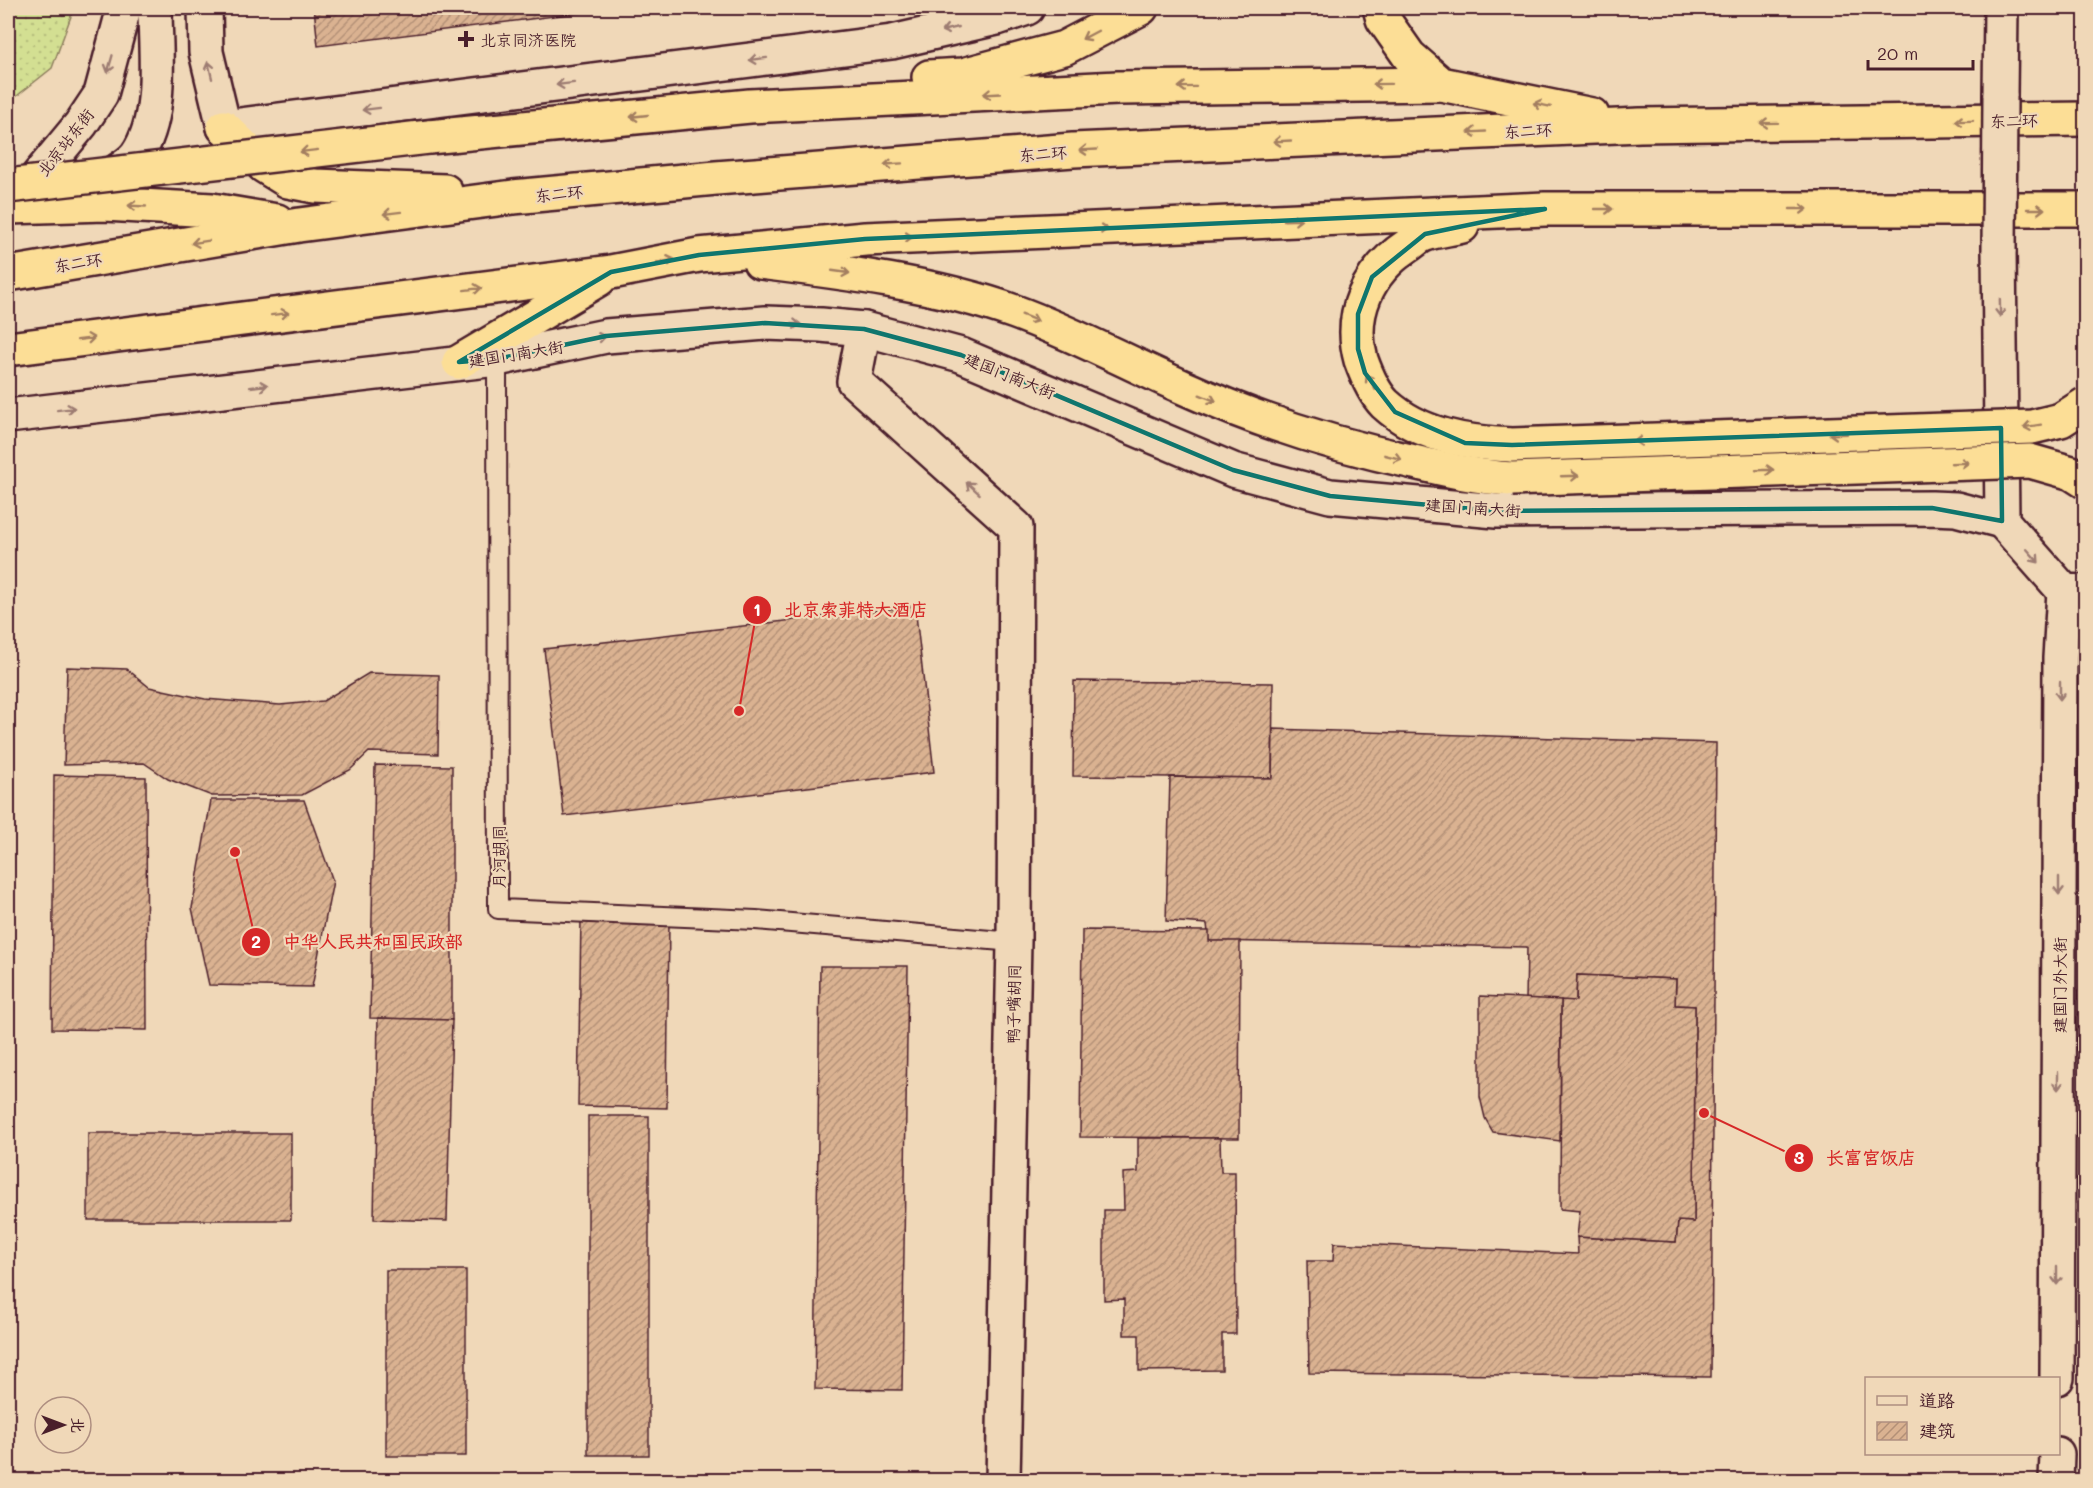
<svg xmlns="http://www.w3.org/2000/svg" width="2093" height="1488" viewBox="0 0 2093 1488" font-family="Mali,'LXGW WenKai TC',sans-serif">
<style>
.park{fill:url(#park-dots);stroke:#8e7f5e;stroke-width:1.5}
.building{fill:url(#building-hatch);stroke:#4a1f2b;stroke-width:1.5}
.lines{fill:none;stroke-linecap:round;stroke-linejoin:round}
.lane-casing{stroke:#4a1f2b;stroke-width:22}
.street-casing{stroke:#4a1f2b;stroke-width:38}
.secondary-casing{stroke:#4a1f2b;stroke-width:38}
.highway-casing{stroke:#4a1f2b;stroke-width:38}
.lane{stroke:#f0d8b8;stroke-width:18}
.street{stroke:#f0d8b8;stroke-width:33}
.secondary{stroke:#f0d8b8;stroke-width:33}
.highway{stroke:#fcde96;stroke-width:33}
.secondary-bridge-casing{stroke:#4a1f2b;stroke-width:38;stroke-linecap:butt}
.highway-bridge-casing{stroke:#4a1f2b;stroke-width:38;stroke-linecap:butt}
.secondary-bridge{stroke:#f0d8b8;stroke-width:33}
.highway-bridge{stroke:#fcde96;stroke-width:33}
.oneway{stroke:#9d7c72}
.oneway2{stroke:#a37e60}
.marked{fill:none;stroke:#0f766e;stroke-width:4.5;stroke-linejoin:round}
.poi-dot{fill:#4a1f2b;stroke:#f0d8b8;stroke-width:2}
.labels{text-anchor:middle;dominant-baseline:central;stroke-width:4.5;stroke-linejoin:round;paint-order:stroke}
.poi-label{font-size:16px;fill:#4a1f2b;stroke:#f0d8b8;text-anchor:start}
.street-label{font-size:16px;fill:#4a1f2b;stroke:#f0d8b8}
.leader{fill:none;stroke:#d62828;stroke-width:2}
.callout-dot{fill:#d62828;stroke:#f0d8b8;stroke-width:2}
.mark-label{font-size:18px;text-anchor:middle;font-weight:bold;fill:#fff}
.callout-label{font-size:18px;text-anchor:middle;font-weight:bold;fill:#d62828;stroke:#f0d8b8;stroke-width:4.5;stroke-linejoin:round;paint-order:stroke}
</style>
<defs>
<pattern id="park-dots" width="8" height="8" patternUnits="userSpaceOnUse" patternTransform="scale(1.5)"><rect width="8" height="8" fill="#d3df92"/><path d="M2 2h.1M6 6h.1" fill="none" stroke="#b7bf7e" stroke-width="1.8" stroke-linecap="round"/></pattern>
<pattern id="building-hatch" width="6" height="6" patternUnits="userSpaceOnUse" patternTransform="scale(1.5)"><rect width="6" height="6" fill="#dab291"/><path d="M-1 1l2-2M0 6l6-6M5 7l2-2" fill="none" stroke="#b39077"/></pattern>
</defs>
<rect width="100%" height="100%" fill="#f0d8b8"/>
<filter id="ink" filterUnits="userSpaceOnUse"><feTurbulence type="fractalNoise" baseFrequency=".0167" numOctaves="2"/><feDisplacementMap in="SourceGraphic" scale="12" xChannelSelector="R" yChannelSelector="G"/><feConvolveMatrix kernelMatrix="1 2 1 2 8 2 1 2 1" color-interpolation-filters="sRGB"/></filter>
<g filter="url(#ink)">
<polygon class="park" points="8,8 74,8 52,68 8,103"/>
<g class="building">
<polygon points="314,8 617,8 318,46"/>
<polygon points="915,606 934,772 564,816 544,649"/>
<polygon points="67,667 127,669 149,687 205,699 280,705 323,701 369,673 439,675 438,754 369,752 350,770 302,795 212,796 168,779 144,763 64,765"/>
<polygon points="1074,681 1273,683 1272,778 1073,776"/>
<polygon points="1273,729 1716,743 1711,1377 1309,1373 1307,1261 1333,1261 1334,1243 1578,1254 1577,1237 1676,1242 1678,1221 1694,1222 1695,1006 1675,1005 1676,979 1577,975 1576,1001 1526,1000 1527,947 1209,941 1207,924 1166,921 1170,777 1272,778"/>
<polygon points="375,765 452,766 452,1020 370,1018"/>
<polygon points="54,775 146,777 147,1030 52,1029"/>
<polygon points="211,800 304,800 333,881 312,987 209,985 192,908"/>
<polygon points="581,918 669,920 667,1108 578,1106"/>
<polygon points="1082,930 1209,931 1209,941 1240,941 1239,1138 1080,1137"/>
<polygon points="820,966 908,966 902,1390 815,1389"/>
<polygon points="1577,975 1676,979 1675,1005 1695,1006 1694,1222 1678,1221 1676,1242 1577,1237 1580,1211 1560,1209 1561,1000 1576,1001"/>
<polygon points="1480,996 1561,1000 1560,1141 1493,1132 1485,1118 1480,1097"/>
<polygon points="378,1018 452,1020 447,1221 374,1219"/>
<rect x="588" y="1116" width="61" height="339"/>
<rect x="88" y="1133" width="203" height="87"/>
<polygon points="1138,1138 1220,1138 1221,1172 1235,1172 1236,1334 1222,1334 1222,1370 1139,1371 1139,1335 1124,1335 1124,1299 1104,1300 1104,1210 1124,1210 1123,1173 1138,1172"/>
<rect x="386" y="1270" width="80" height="186"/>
</g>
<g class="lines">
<defs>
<polyline id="lane" points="497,359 498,909 756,920 1014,942"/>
<polyline id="street" points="864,329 854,381 1016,527 1014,942 1003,1480"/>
<g id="secondary">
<polyline points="205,8 206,52 224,127 892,42 997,18 1027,8"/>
<polyline points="2000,96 2001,8"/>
<path d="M103 181C113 173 130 165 137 155 164 115 155 53 155 8"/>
<polyline points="19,199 81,124 101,94 124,8"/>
<polyline points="1999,250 2002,521 2064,591 2084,592"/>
<polyline points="8,416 497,359 606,336 765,323 821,325 864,329 961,355 1233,470 1330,496 1496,511 1932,508 1956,509 2002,521"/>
<polyline points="2057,1378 2060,658 2064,591"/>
<polyline points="2056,1480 2057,1454"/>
</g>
<g id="highway">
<polyline points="1380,8 1383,19 1409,56 1441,84 1592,115"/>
<polyline points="929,77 963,75 1064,48 1141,8"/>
<polyline points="224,127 264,166 288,181 315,186 445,191"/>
<polyline points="429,137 750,106 1118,88 1441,84"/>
<polyline points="8,207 105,204 212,210 277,221"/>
<path d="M1462 226C1450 229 1437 230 1426 234 1419 236 1413 242 1407 246 1368 272 1348 314 1361 360 1366 374 1374 393 1385 404 1420 436 1467 443 1512 445"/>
<path d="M760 262C841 272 938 284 1015 312 1073 333 1128 363 1185 388 1258 421 1335 445 1414 462 1447 470 1478 477 1512 479"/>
<polyline points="8,274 299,225 513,197 716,178 1073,150 1640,125 2086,119"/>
<polyline points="8,349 611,272 699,255 865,239 1545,209 2086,209"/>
<polyline points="459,362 599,279"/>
</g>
</defs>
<use href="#lane" class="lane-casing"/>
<use href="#street" class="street-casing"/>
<use href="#secondary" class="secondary-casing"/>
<use href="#highway" class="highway-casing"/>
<use href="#lane" class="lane"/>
<use href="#street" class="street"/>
<use href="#secondary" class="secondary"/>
<use href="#highway" class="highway"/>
<defs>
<polyline id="secondary-bridge" points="1999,250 2000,96"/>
<g id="highway-bridge">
<polyline points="8,186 429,137"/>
<polyline points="1512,445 2032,427 2061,420 2086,404"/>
<polyline points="1512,479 2030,461 2072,473 2086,482"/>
</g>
</defs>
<use href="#secondary-bridge" class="secondary-bridge-casing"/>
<use href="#highway-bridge" class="highway-bridge-casing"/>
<use href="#secondary-bridge" class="secondary-bridge"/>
<use href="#highway-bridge" class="highway-bridge"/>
</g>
<defs><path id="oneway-shaft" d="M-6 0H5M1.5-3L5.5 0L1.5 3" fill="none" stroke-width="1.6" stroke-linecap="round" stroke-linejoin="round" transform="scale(1.5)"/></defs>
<g class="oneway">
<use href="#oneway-shaft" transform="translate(950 29) rotate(167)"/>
<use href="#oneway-shaft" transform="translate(758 59) rotate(173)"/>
<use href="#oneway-shaft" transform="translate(110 64) rotate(106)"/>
<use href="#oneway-shaft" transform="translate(210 70) rotate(-103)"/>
<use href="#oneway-shaft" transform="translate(565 84) rotate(173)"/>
<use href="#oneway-shaft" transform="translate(371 109) rotate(173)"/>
<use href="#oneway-shaft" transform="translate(2000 308) rotate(89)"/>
<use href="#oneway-shaft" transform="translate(792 324) rotate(2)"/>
<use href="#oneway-shaft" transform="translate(597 338) rotate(-11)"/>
<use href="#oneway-shaft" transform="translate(259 386) rotate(-7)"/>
<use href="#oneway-shaft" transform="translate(66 409) rotate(-7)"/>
<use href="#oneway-shaft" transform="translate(973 488) rotate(-138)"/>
<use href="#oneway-shaft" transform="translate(2033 556) rotate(49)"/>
<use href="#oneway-shaft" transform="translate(2060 691) rotate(90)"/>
<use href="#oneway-shaft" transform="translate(2059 886) rotate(90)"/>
<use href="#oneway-shaft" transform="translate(2058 1081) rotate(90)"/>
<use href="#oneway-shaft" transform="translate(2057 1276) rotate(90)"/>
</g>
<g class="oneway2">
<use href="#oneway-shaft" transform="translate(1090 35) rotate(152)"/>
<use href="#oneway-shaft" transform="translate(1382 84) rotate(179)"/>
<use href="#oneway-shaft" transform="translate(1187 87) rotate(179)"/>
<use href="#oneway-shaft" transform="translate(992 94) rotate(177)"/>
<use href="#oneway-shaft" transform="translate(1542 105) rotate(-168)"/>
<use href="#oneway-shaft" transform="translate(639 116) rotate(174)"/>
<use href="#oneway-shaft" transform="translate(1964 121) rotate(179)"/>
<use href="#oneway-shaft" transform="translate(1769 123) rotate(179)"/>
<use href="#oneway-shaft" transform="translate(1477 132) rotate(177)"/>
<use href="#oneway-shaft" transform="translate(1282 141) rotate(177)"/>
<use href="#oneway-shaft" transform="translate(1088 150) rotate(177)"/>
<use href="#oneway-shaft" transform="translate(309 151) rotate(173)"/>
<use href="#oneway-shaft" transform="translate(893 164) rotate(176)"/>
<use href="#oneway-shaft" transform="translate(137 206) rotate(-177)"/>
<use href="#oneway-shaft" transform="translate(1604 209)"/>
<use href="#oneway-shaft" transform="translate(1799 209)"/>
<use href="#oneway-shaft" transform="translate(2036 209)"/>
<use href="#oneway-shaft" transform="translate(392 213) rotate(173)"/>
<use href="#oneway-shaft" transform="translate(1293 220) rotate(-2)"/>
<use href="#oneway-shaft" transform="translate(1099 229) rotate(-2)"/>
<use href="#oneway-shaft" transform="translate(904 237) rotate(-2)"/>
<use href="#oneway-shaft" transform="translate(200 242) rotate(171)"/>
<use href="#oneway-shaft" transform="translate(666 261) rotate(-11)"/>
<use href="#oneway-shaft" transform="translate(841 272) rotate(8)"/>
<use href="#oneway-shaft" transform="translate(473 289) rotate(-7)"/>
<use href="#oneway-shaft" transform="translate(280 314) rotate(-7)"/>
<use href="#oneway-shaft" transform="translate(1030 318) rotate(22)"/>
<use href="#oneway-shaft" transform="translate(86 339) rotate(-7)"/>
<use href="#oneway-shaft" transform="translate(1371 382) rotate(-120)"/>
<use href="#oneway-shaft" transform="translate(1208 398) rotate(22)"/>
<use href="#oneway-shaft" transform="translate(2032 426) rotate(171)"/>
<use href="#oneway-shaft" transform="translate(1838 434) rotate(178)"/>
<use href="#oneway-shaft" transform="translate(1643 441) rotate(178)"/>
<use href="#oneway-shaft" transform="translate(1393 457) rotate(14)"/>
<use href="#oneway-shaft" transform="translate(1960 463) rotate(-2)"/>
<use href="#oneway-shaft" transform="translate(1765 470) rotate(-2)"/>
<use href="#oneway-shaft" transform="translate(1570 476) rotate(-2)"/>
</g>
</g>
<path class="marked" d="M1545 209 1425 234 1372 277 1358 314V349L1365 373 1395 412 1465 443 1512 445 2001 428 2002 521 1932 508 1496 511 1330 496 1233 470 961 355 864 329 765 323 606 336 497 359 459 362 611 272 699 255 865 239Z"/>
<path class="poi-dot" d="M463 30h6v6h6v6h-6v6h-6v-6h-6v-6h6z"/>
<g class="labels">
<g class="poi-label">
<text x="480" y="39">北京同济医院</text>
</g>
<g class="street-label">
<text transform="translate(2014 120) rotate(-1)">东二环</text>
<text transform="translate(1528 130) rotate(-3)">东二环</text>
<text transform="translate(65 142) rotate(-52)">北京站东街</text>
<text transform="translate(1043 153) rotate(-4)">东二环</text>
<text transform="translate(559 193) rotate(-6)">东二环</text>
<text transform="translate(78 262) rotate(-9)">东二环</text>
<text transform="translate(516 353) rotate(-9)">建国门南大街</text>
<text transform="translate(1010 375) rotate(22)">建国门南大街</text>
<text transform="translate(1473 507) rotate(4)">建国门南大街</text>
<text transform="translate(498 857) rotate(-90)">月河胡同</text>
<text transform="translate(2059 985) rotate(-90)">建国门外大街</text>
<text transform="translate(1013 1004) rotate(-89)">鸭子嘴胡同</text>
</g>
</g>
<path class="leader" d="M739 711L757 610M235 852L256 942M1704 1113L1799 1158"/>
<g class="callout-dot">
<circle cx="739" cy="711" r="6"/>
<circle cx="235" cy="852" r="6"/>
<circle cx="1704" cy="1113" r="6"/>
<circle cx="757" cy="610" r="15"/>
<circle cx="256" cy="942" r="15"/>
<circle cx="1799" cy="1158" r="15"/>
</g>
<g class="mark-label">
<text x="757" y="616">1</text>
<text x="256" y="948">2</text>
<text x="1799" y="1164">3</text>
</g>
<g class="callout-label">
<text x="856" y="616">北京索菲特大酒店</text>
<text x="373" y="948">中华人民共和国民政部</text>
<text x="1871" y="1164">长富宫饭店</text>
</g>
<rect width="2093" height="1488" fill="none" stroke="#f0d8b8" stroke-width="30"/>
<rect x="15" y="15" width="2063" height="1458" fill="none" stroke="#4a1f2b" stroke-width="2" filter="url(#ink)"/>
<rect x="1865" y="1377" width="195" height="78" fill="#f0d8b8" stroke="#ae8e80" stroke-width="1.5"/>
<rect x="1877" y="1396" width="30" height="9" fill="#f0d8b8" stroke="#ae8e80" stroke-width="1.5"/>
<text x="1919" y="1407" font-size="18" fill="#4a1f2b">道路</text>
<rect x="1877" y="1422" width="30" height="18" fill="url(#building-hatch)" stroke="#ae8e80" stroke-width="1.5"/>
<text x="1919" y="1437" font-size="18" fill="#4a1f2b">建筑</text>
<g transform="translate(63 1425) rotate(90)"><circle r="28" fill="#f0d8b8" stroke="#ae8e80" stroke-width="1.5"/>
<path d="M0-4.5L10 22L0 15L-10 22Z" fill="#4a1f2b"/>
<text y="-9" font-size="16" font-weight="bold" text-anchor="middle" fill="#4a1f2b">北</text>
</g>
<path d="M1868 60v9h105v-9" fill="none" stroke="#4a1f2b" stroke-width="3"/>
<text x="1877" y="60" font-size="18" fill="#4a1f2b" stroke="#f0d8b8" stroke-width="4.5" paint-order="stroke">20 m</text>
</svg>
